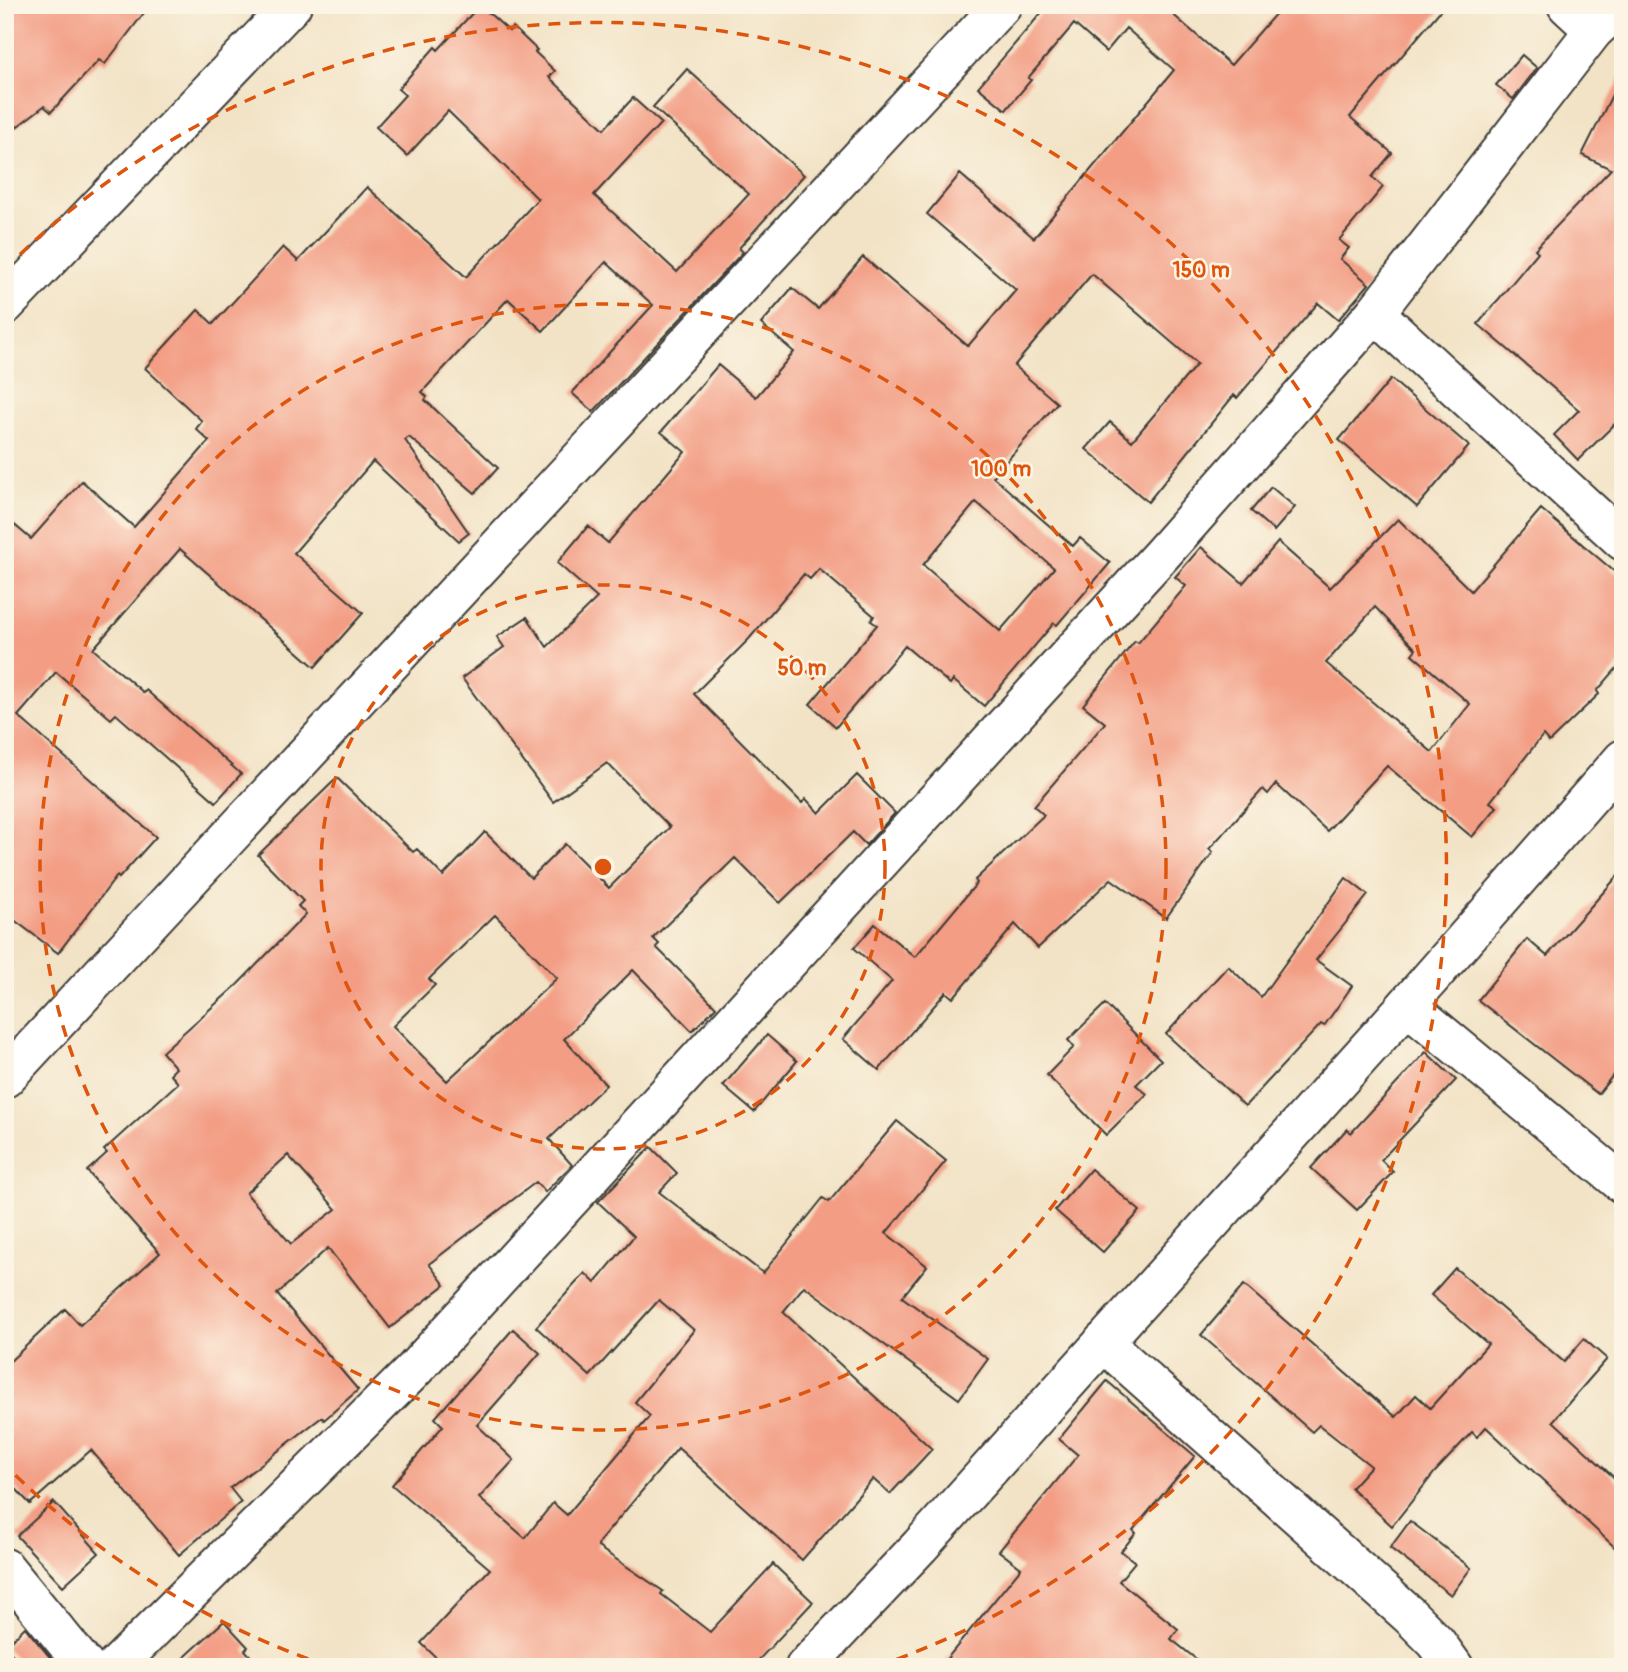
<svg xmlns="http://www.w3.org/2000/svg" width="1628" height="1672" viewBox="0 0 1628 1672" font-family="Pangolin,sans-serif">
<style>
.building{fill:#f39d84;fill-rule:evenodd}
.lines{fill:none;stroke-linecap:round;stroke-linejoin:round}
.minor-casing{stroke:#3c3a36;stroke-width:42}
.minor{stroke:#fff;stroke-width:38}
.ring{fill:none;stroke:#de560d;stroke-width:3.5;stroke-dasharray:12 9}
.centre{fill:#de560d;stroke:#fcf5e5;stroke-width:3.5}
.ring-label{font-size:21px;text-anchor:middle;font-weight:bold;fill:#de560d;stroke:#fcf5e5;stroke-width:5;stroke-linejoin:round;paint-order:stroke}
</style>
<rect width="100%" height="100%" fill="#fcf5e5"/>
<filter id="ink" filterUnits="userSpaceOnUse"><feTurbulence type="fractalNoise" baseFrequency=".0143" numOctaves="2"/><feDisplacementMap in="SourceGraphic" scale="14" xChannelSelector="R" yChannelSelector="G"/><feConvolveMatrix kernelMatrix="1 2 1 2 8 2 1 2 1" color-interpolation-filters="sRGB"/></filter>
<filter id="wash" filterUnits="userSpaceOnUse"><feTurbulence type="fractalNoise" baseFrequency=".00686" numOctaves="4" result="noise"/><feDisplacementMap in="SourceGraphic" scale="28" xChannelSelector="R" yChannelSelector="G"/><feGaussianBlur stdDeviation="1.57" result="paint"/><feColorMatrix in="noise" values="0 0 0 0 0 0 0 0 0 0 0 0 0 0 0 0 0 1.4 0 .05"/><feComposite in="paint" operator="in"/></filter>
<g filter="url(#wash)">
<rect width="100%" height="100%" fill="#f2e3c6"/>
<g id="blocks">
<g class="building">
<polygon points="5,5 150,5 105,64 99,60 51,112 44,106 5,136"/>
<polygon points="480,5 509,31 513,27 537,50 535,52 555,71 549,77 604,129 633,98 661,123 594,195 677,272 749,194 653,107 687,69 804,175 739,248 743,252 593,412 572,393 653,305 606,262 543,331 508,299 422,392 427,397 425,400 498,468 475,493 409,437 405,440 469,533 459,541 373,461 294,553 363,613 315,667 180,549 93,649 144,693 146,690 241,774 216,802 116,714 111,719 56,672 18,716 156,837 119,878 117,876 58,953 5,913 5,517 31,539 82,481 134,527 209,441 196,429 202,421 145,368 198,310 213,324 283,247 298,261 367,187 466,277 538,199 448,111 407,156 376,127 405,95 398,89 435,47 438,50"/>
<path d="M1048 5H1162L1231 65 1283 5H1445L1350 117 1392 153 1372 177 1383 187 1339 240 1349 248 1340 259 1369 284 1338 320 1318 303 1237 398 1234 395 1148 502 1086 449 1110 422 1132 441 1197 364 1092 274 1014 366 1057 403 993 477 1073 546 1080 538 1110 563 1057 625 1054 623 984 706 953 680 950 684 905 646 836 727 810 704 877 625 871 621 874 616 819 569 810 579 804 574 749 639 694 694 802 803 806 799 819 813 857 775 895 813 866 845 853 832 780 903 735 858 653 938 659 944 656 947 716 1007 692 1031 633 970 564 1039 606 1085 549 1139 572 1165 545 1192 536 1182 429 1264 445 1285 390 1328 328 1248 277 1294 358 1390 324 1420 322 1417 230 1488 241 1502 179 1555 91 1450 30 1504 5 1477V1366L65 1309 80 1325 160 1253 87 1171 107 1153 104 1150 178 1083 170 1074 176 1068 162 1052 238 984 306 914 298 906 303 901 258 855 337 778 413 852 417 849 443 876 485 832 531 878 565 844 609 888 670 827 607 763 553 802 462 678 504 647 497 637 527 617 547 647 597 598 557 563 588 526 608 543 685 452 661 432 718 365 756 397 794 352 761 324 792 288 818 309 863 257 968 346 1016 290 927 214 960 174 1034 238 1174 70 1126 28 1106 52 1074 24 1028 78 1031 80 1006 110 978 87ZM976 502 1054 568 1000 631 923 565ZM495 915 557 978 447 1081 393 1026 435 985 429 979ZM288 1155 336 1209 291 1244 246 1193Z"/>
<polygon points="1522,55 1537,68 1513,99 1496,85"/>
<polygon points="1623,73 1623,416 1578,460 1554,435 1579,410 1478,324 1538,252 1535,249 1611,169 1582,155"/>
<polygon points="1391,379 1469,446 1417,507 1339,440"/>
<polygon points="1271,487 1295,507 1274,531 1251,511"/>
<path d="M1541 509 1623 579V661L1597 691 1599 694 1549 742 1543 735 1490 802 1497 807 1472 837 1387 766 1327 831 1276 784 1268 794 1263 789 1209 849 1213 852 1166 918 1111 879 1038 948 1015 924 953 998 946 992 879 1070 843 1039 892 981 854 948 875 924 915 957 977 883 975 880 1044 815 1034 806 1105 723 1083 705 1135 641 1138 643 1186 586 1175 577 1201 547 1243 583 1278 542 1330 588 1398 519 1471 591ZM1375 607 1416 649 1412 654 1470 704 1432 752 1326 663Z"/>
<polygon points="1623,870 1623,1063 1598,1094 1478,1000 1527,939 1547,956"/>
<polygon points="1346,878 1368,895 1316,960 1352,986 1324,1026 1321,1024 1245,1106 1166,1034 1228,966 1261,997"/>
<polygon points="1105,1004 1161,1060 1136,1085 1147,1094 1106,1135 1047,1075 1074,1047 1068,1040"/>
<polygon points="767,1035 797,1061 754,1112 723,1086"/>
<polygon points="1426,1052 1456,1080 1381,1160 1393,1172 1357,1210 1311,1168 1347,1129 1351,1133"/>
<polygon points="897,1121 946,1161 886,1233 927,1266 902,1297 988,1359 959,1399 804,1286 783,1312 932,1449 890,1494 873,1479 802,1560 678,1448 599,1542 598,1547 663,1591 661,1594 710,1632 773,1564 813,1602 752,1667 446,1667 421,1643 490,1569 392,1485 443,1426 435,1418 513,1329 540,1353 477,1425 514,1460 479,1498 525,1538 553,1503 567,1515 650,1416 635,1402 694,1330 659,1300 590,1376 536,1327 585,1273 595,1283 634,1236 598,1202 651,1147 677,1173 659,1192 763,1273 823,1198 829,1202"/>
<polygon points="1091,1169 1140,1211 1103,1252 1055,1210"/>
<polygon points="1455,1268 1564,1362 1584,1339 1607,1359 1553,1421 1623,1486 1623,1555 1486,1427 1477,1437 1472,1432 1435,1472 1392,1526 1351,1488 1371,1466 1319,1425 1312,1432 1201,1335 1244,1285 1396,1417 1416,1395 1430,1408 1488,1344 1431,1295"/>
<polygon points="1107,1381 1195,1456 1133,1530 1136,1533 1121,1551 1135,1562 1119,1581 1178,1629 1171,1639 1206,1667 940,1667 1021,1568 999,1551 1078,1455 1059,1439"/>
<polygon points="54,1502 99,1553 63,1586 17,1536"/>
<polygon points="1410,1521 1471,1568 1451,1595 1390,1548"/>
<polygon points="224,1621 248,1647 245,1650 260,1667 174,1667"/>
<polygon points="25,1627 58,1667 24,1667 5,1647"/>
</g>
</g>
</g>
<g filter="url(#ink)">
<use href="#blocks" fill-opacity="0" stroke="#3c3a36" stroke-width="2"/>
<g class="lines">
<defs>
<g id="minor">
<polyline points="1567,5 1594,30"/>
<polyline points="5,305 292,5"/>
<polyline points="1375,313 1623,541"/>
<polyline points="1407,1005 1623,1184"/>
<polyline points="5,1078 1002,5"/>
<polyline points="1103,1342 1409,1615 1436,1642 1454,1667"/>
<polyline points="5,1568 86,1667"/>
<polyline points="115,1667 411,1373 1162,554 1375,313 1594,30 1622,5"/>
<polyline points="805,1667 920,1546 1407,1005 1623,759"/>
</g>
</defs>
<use href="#minor" class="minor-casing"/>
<use href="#minor" class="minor"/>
</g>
</g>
<g class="ring">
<circle cx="603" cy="867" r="282"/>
<circle cx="603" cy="867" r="563"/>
<path d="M328 1666A845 845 0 0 1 5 1465M5 269A845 845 0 1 1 878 1666"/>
</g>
<circle cx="603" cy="867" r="10" class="centre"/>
<g class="ring-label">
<text x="1201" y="277">150 m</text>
<text x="1001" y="476">100 m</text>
<text x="802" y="675">50 m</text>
</g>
<rect width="1628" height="1672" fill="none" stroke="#fcf5e5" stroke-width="28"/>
</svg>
